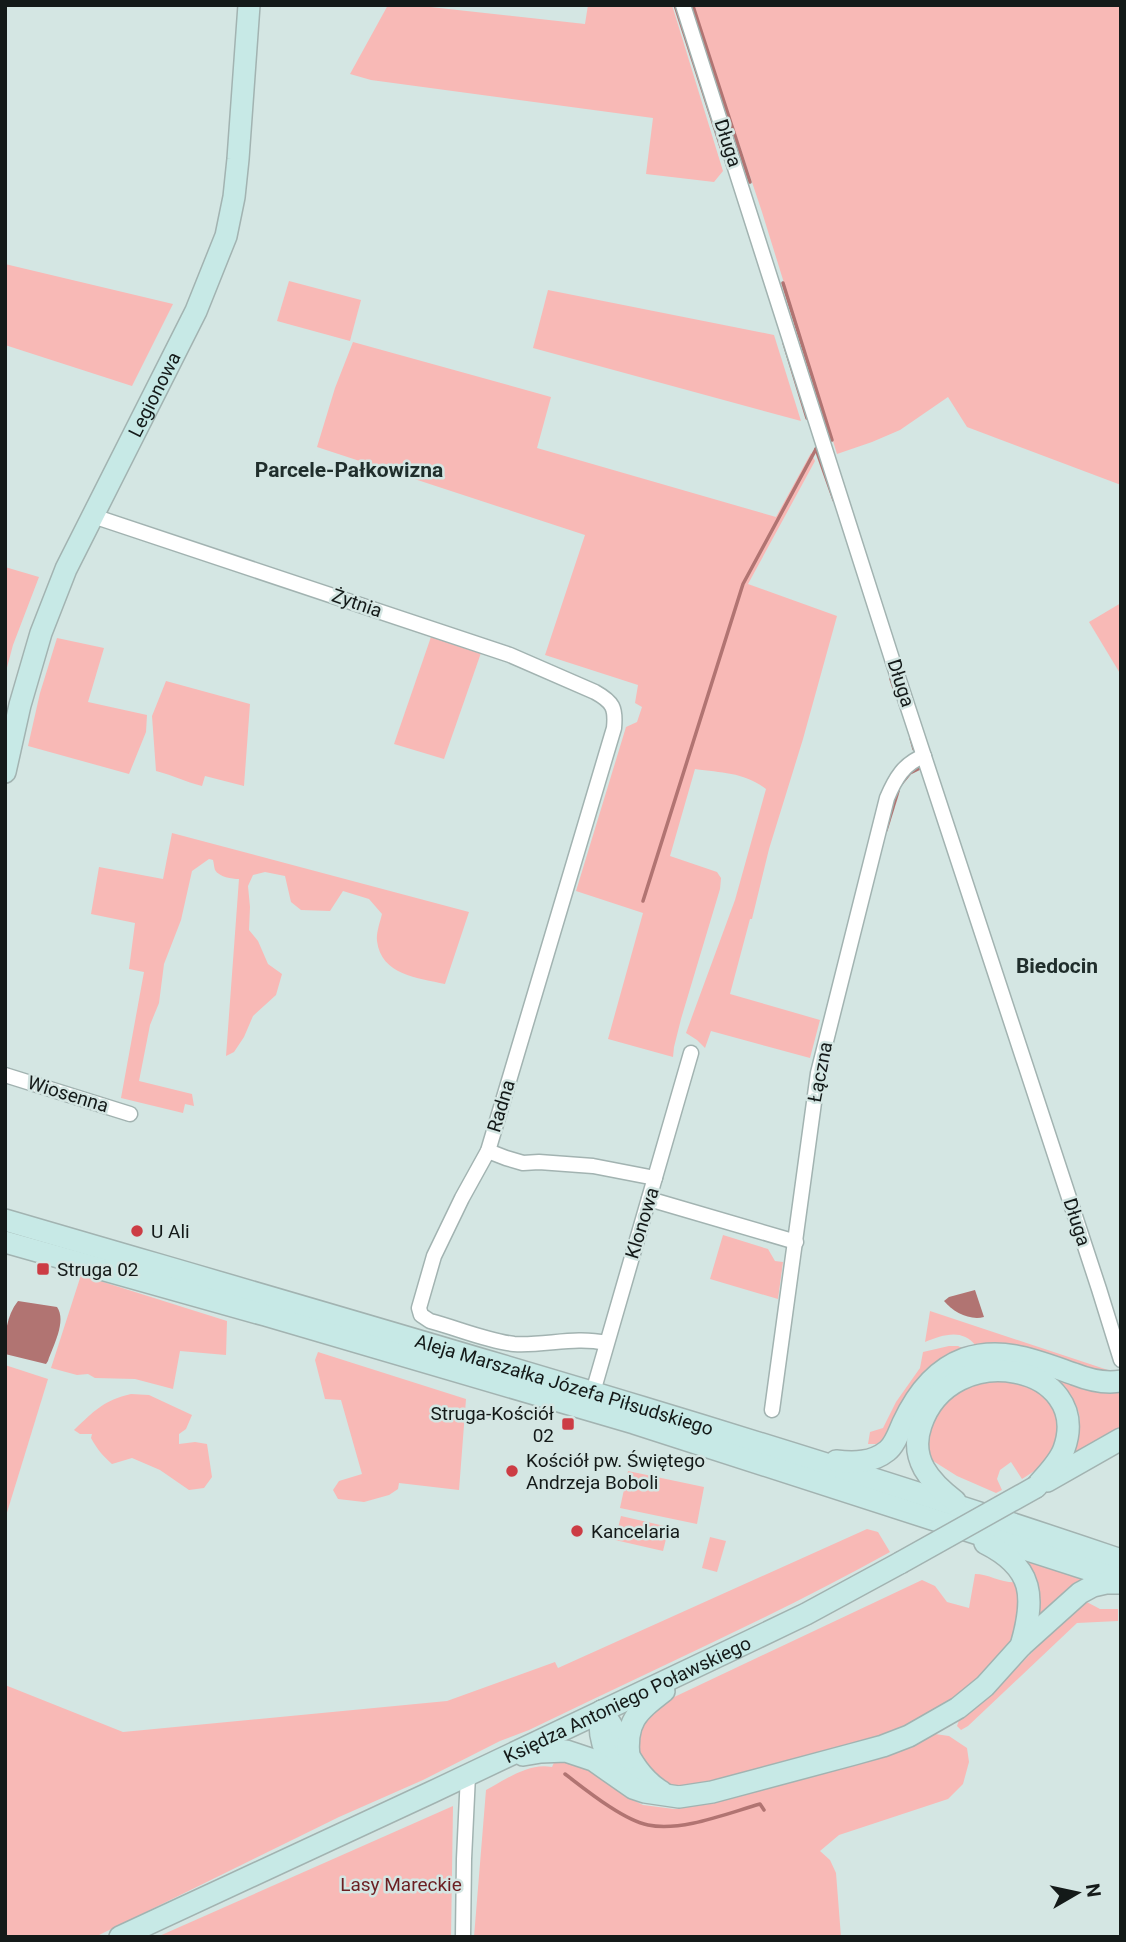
<svg xmlns="http://www.w3.org/2000/svg" width="1126" height="1942" viewBox="0 0 1126 1942" font-family="Roboto,sans-serif">
<style>
.green{fill:#f8b9b6}
.water{fill:#b17472}
.lines{fill:none;stroke-linecap:round;stroke-linejoin:round}
.stream{stroke:#b17472;stroke-width:3.5}
.minor-casing{stroke:#a2b3b1;stroke-width:17}
.secondary-casing{stroke:#a2b3b1;stroke-width:24}
.minor{stroke:#fff;stroke-width:14}
.secondary{stroke:#c7e9e6;stroke-width:21}
.secondary-bridge-casing{stroke:#a2b3b1;stroke-width:24;stroke-linecap:butt}
.secondary-bridge{stroke:#c7e9e6;stroke-width:21}
.poi-dot{fill:#cc3c44;stroke:#d4e6e3;stroke-width:2.5}
.labels{text-anchor:middle;dominant-baseline:central;stroke-width:5;stroke-linejoin:round;paint-order:stroke}
.street-label{font-size:19px;fill:#141a19;stroke:#d4e6e3}
.poi-label{font-size:19px;fill:#141a19;stroke:#d4e6e3;text-anchor:start}
.park-label{font-size:19px;fill:#6b1f22;stroke:#d4e6e3}
.neighbourhood-label{font-size:21px;font-weight:bold;fill:#202e2c;stroke:#d4e6e3}
</style>
<rect width="100%" height="100%" fill="#d4e6e3"/>
<g class="green">
<polygon points="388,5 412,5 585,24 588,5 672,5 723,171 714,182 646,174 653,118 371,80 350,74"/>
<polygon points="695,5 1121,5 1121,485 967,427 948,397 900,430 872,442 837,454 762,212 693,6"/>
<polygon points="5,264 173,304 132,386 5,345"/>
<polygon points="289,281 361,300 350,341 277,321"/>
<polygon points="548,290 774,335 801,421 533,348"/>
<path d="M353 342 551 397 537 448 776 517 811 453 815 461 748 584 837 616 803 739 769 849 752 919H750L730 994 820 1020 810 1058 711 1031 705 1048 697 1040 686 1033 735 900 766 789C744 772 722 773 695 769L670 856 717 872 721 878 720 889 681 1019 674 1047 673 1057 608 1039 643 913 576 891 626 727 637 722 642 707 635 703 638 685 545 655 585 535 317 447 335 388Z"/>
<polygon points="5,567 39,577 13,645 5,675"/>
<polygon points="1121,603 1121,675 1089,622"/>
<polygon points="432,634 482,650 444,759 394,744"/>
<polygon points="57,638 104,648 88,702 147,715 146,732 129,774 28,746 40,693"/>
<path d="M166 681 250 704 244 786 205 776 202 786C185 782 173 775 156 771L152 716Z"/>
<path d="M172 833 469 912 445 984C418 978 381 975 377 941 376 933 380 922 382 914L369 899 343 891 330 911 301 910 291 902 285 876 265 872 253 875 248 886 250 907 249 930 258 941 268 964 282 974 276 995 253 1016 244 1037 234 1052 226 1056 239 879C232 879 219 877 215 870 214 867 214 864 213 860L209 859 192 871 181 920 164 964 159 1003 150 1025 139 1081 192 1094 194 1106 185 1104 183 1113 121 1098 144 972 129 969 135 923 91 914 99 867 163 879Z"/>
<polygon points="723,1235 768,1249 775,1261 783,1262 778,1299 710,1279"/>
<polygon points="81,1275 227,1321 226,1355 180,1351 173,1389 135,1379 95,1378 88,1374 77,1375 51,1368"/>
<path d="M930 1311 1114 1372H1097L1028 1347 1012 1344H982L976 1346C962 1328 943 1335 925 1342Z"/>
<polygon points="949,1346 958,1346 964,1349 947,1354 913,1386 885,1439 876,1444 868,1444 870,1432 883,1428 896,1402 920,1368 923,1352"/>
<polygon points="318,1352 466,1399 459,1490 399,1483 398,1489 389,1495 364,1502 338,1499 333,1490 339,1481 362,1474 341,1400 325,1399 315,1360"/>
<polygon points="5,1365 48,1379 5,1519"/>
<path d="M1057 1374 1121 1387V1428L1074 1456C1084 1421 1084 1406 1056 1381Z"/>
<polygon points="1012,1378 1046,1395 1058,1414 1057,1446 1042,1466 1022,1479 1011,1462 1000,1470 997,1479 1002,1490 996,1493 957,1476 930,1459 925,1445 936,1411 966,1384"/>
<path d="M131 1394 149 1395 192 1415 186 1429 179 1434V1444L195 1442 207 1444 212 1477 204 1488 189 1490 160 1470 132 1458 112 1464C103 1456 97 1449 91 1438L92 1434H80L74 1430C94 1411 104 1400 131 1394Z"/>
<polygon points="628,1471 704,1487 697,1524 620,1508"/>
<polygon points="621,1516 669,1527 663,1551 615,1540"/>
<path d="M867 1529 878 1532 890 1552C773 1617 650 1671 529 1730L500 1741 423 1780 339 1817 95 1937H5V1685L123 1732 447 1701 555 1662 558 1668Z"/>
<polygon points="710,1537 726,1541 717,1572 702,1568"/>
<polygon points="1018,1556 1086,1577 1038,1622"/>
<path d="M975 1574C989 1574 1003 1584 1018 1582L1022 1592 1016 1634 1002 1656 967 1690 931 1713 888 1734 741 1776 684 1788 669 1786 657 1781 635 1752 637 1727 670 1699 922 1580 935 1586 947 1602 969 1608Z"/>
<polygon points="1083,1600 1100,1609 1118,1609 1118,1621 1077,1623 968,1726 961,1730 957,1726 959,1720 1007,1678"/>
<path d="M935 1734 949 1736 967 1748 969 1762 963 1784 948 1799 839 1835 820 1851 830 1860 836 1873 841 1937H474L486 1790C505 1780 529 1762 552 1767L556 1758 584 1763 631 1799 643 1805 674 1809 700 1805 756 1790Z"/>
<polygon points="453,1806 451,1937 157,1937"/>
</g>
<g class="water">
<path d="M975 1290 984 1317C970 1321 953 1312 944 1301L949 1297Z"/>
<path d="M18 1301 57 1307C67 1321 53 1346 48 1361L46 1364 5 1354C5 1335 6 1316 18 1301Z"/>
</g>
<g class="lines">
<g class="stream">
<polyline points="675,5 722,150"/>
<polyline points="693,6 750,182"/>
<polyline points="783,283 832,440"/>
<polyline points="784,343 807,418"/>
<polyline points="816,449 834,500"/>
<polyline points="891,679 896,694"/>
<polyline points="911,738 914,749"/>
<polyline points="901,784 910,773 920,768"/>
<polyline points="886,830 898,791"/>
<polyline points="643,901 743,584 816,449"/>
<path d="M565 1774C586 1790 623 1820 648 1825 682 1832 728 1813 760 1804L764 1810"/>
</g>
<defs>
<g id="minor">
<polyline points="683,5 892,659 1099,1289 1121,1360"/>
<path d="M93 516 510 655 595 692C613 702 616 708 614 728L488 1151 462 1198 434 1256 419 1308 421 1315 430 1321C457 1328 487 1341 514 1344 545 1346 575 1336 606 1343"/>
<polyline points="5,1075 130,1114"/>
<polyline points="488,1151 506,1158 523,1163 539,1162 593,1166 655,1178"/>
<polyline points="649,1199 796,1242"/>
<polyline points="593,1392 691,1053"/>
<path d="M772 1410 818 1073 887 798C895 779 904 763 924 756"/>
<polyline points="463,1937 464,1859 468,1775"/>
</g>
<g id="secondary">
<path id="s1" d="M5 772 20 705 41 633 66 569 196 311 226 236 234 197 238 159 249 5"/>
<path id="s2" d="M5 1220C378 1329 752 1435 1121 1560"/>
<polyline points="5,1242 265,1315 634,1423 1121,1580"/>
<path d="M836 1461C854 1463 872 1463 887 1451 895 1445 899 1432 903 1423 916 1395 934 1370 964 1359 1003 1346 1037 1361 1074 1374 1089 1380 1104 1384 1121 1381"/>
<polyline points="1047,1481 1121,1439"/>
<path d="M955 1501C930 1482 909 1459 921 1425 951 1336 1094 1365 1064 1449 1059 1463 1045 1476 1036 1487"/>
<path d="M985 1543C1035 1568 1035 1598 1021 1646"/>
<path d="M602 1711C623 1739 631 1773 662 1792"/>
<path d="M602 1711C596 1735 605 1753 618 1774"/>
<polyline points="523,1755 541,1752 566,1751 593,1760 633,1788 645,1792 679,1797 712,1792 854,1754 883,1746 909,1736 958,1708 985,1686 1021,1646 1080,1593 1093,1586 1106,1583 1119,1583"/>
<path d="M629 1758C625 1721 637 1712 664 1691"/>
<path id="s3" d="M120 1937 432 1792 754 1639 806 1614 900 1563"/>
</g>
</defs>
<use href="#minor" class="minor-casing"/>
<use href="#secondary" class="secondary-casing"/>
<use href="#minor" class="minor"/>
<use href="#secondary" class="secondary"/>
<defs>
<polyline id="secondary-bridge" points="900,1563 1036,1487"/>
</defs>
<use href="#secondary-bridge" class="secondary-bridge-casing"/>
<use href="#secondary-bridge" class="secondary-bridge"/>
</g>
<g class="poi-dot">
<circle cx="137" cy="1231" r="7"/>
<rect x="36" y="1262" width="14" height="14" rx="3.5"/>
<rect x="561" y="1417" width="14" height="14" rx="3.5"/>
<circle cx="512" cy="1471" r="7"/>
<circle cx="577" cy="1531" r="7"/>
</g>
<g class="labels">
<g class="street-label">
<text transform="translate(728 143) rotate(72)">Długa</text>
<text stroke="none"><textPath href="#s1" startOffset="408">Legionowa</textPath></text>
<text transform="translate(357 603) rotate(19)">Żytnia</text>
<text transform="translate(901 683) rotate(72)">Długa</text>
<text transform="translate(820 1072) rotate(-79)">Łączna</text>
<text transform="translate(68 1094) rotate(17)">Wiosenna</text>
<text transform="translate(501 1106) rotate(-73)">Radna</text>
<text transform="translate(1077 1222) rotate(72)">Długa</text>
<text transform="translate(642 1223) rotate(-73)">Klonowa</text>
<text stroke="none"><textPath href="#s2" startOffset="583">Aleja Marszałka Józefa Piłsudskiego</textPath></text>
<text stroke="none"><textPath href="#s3" startOffset="560">Księdza Antoniego Poławskiego</textPath></text>
</g>
<g class="poi-label">
<text x="151" y="1231">U Ali</text>
<text x="57" y="1269">Struga 02</text>
<text x="554" y="1413" text-anchor="end">Struga-Kościół<tspan x="554" dy="22">02</tspan></text>
<text x="526" y="1460">Kościół pw. Świętego<tspan x="526" dy="22">Andrzeja Boboli</tspan></text>
<text x="591" y="1531">Kancelaria</text>
</g>
<g class="park-label">
<text x="401" y="1884">Lasy Mareckie</text>
</g>
<g class="neighbourhood-label">
<text x="349" y="470">Parcele-Pałkowizna</text>
<text x="1057" y="966">Biedocin</text>
</g>
</g>
<rect width="1126" height="1942" fill="none" stroke="#141a19" stroke-width="14"/>
<g transform="translate(1077 1893) rotate(81)" stroke="#d4e6e3" stroke-width="5" paint-order="stroke">
<path d="M0-5L12 26L0 18L-12 26Z" fill="#141a19"/>
<text y="-10" font-size="19" font-weight="bold" text-anchor="middle" fill="#141a19">N</text>
</g>
</svg>
